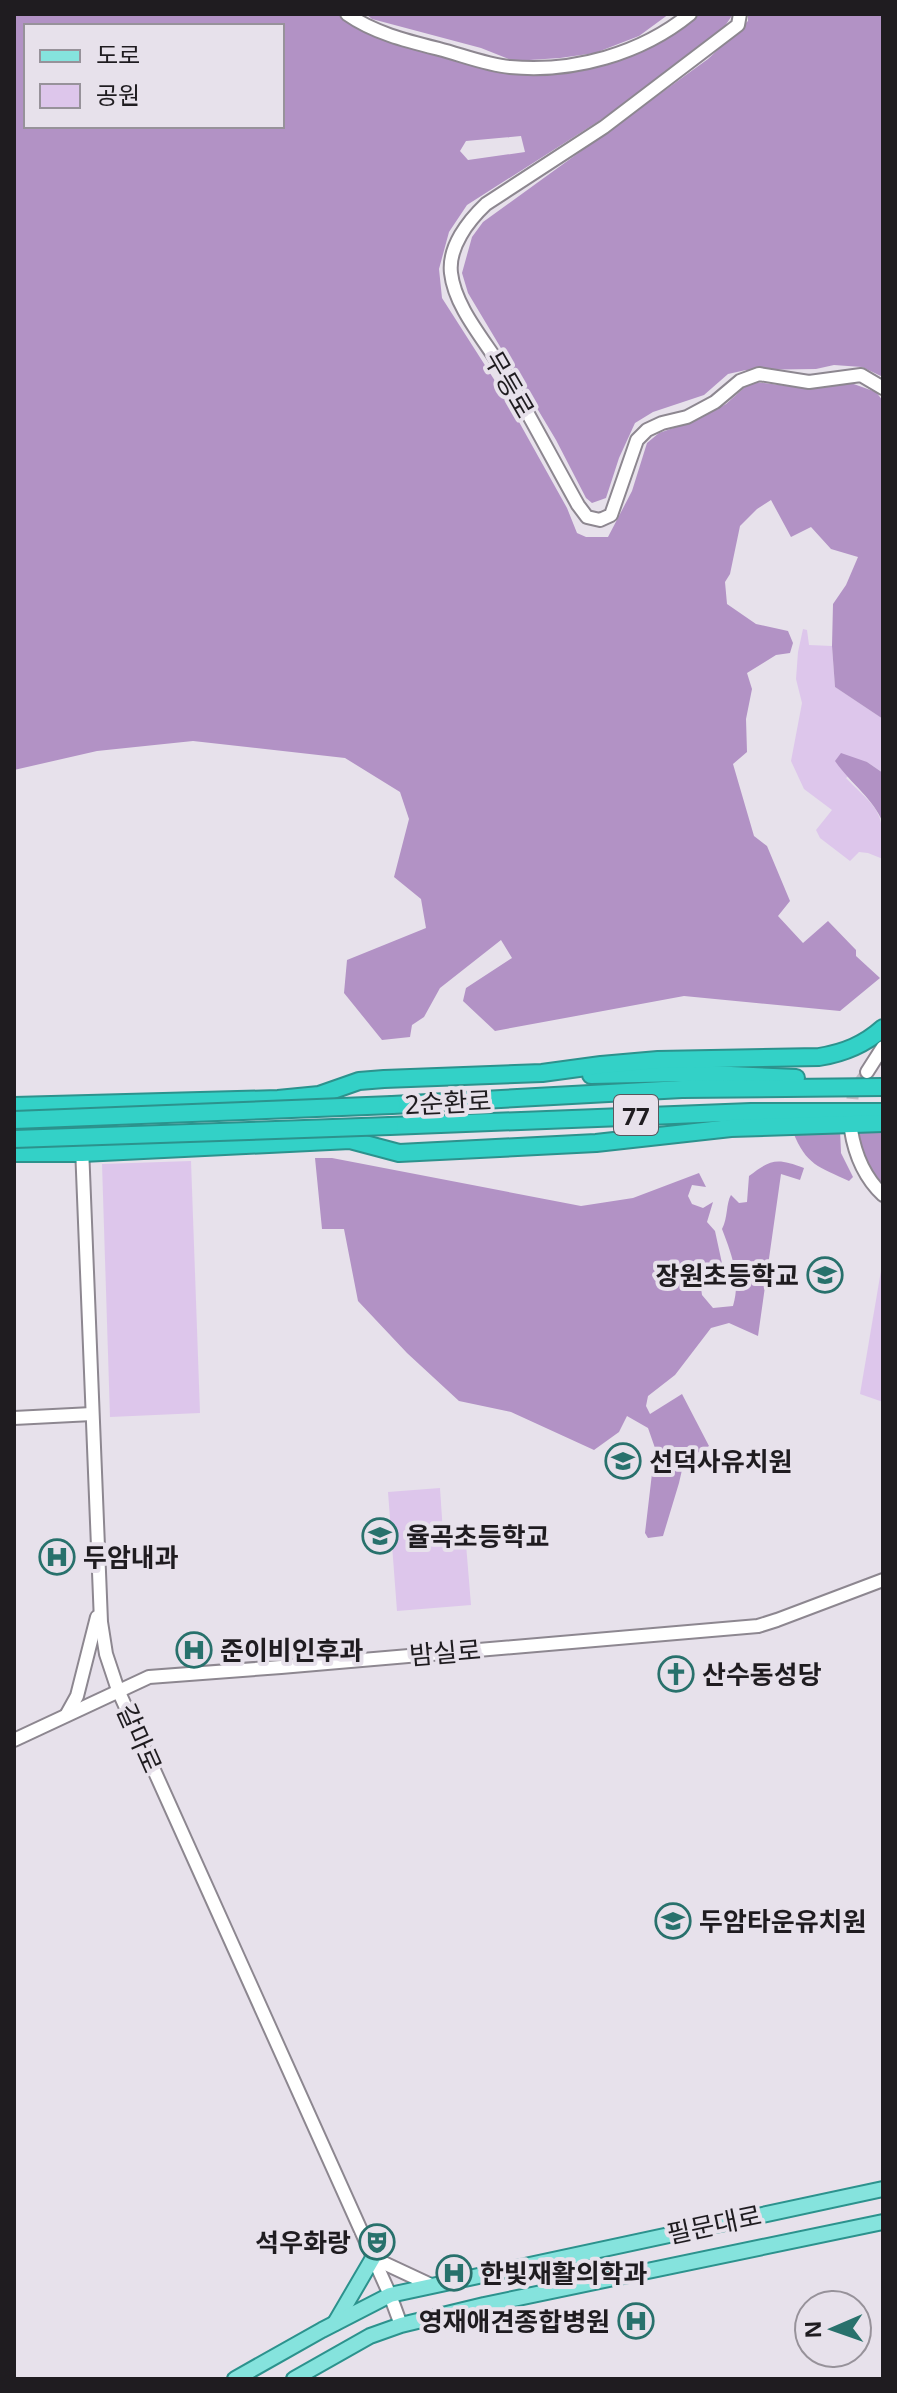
<svg xmlns="http://www.w3.org/2000/svg" width="897" height="2393" viewBox="0 0 897 2393" font-family="'Noto Sans','Noto Sans KR',sans-serif">
<style>
.green{fill:#ddc6eb}
.forest{fill:#b292c5;fill-rule:evenodd}
.lines{fill:none;stroke-linecap:round;stroke-linejoin:round}
.secondary-tunnel{stroke:#bfbac2;stroke-width:12;stroke-dasharray:12 6;stroke-linecap:butt}
.secondary-casing{stroke:#8d8790;stroke-width:16}
.primary-casing{stroke:#2c928d;stroke-width:18}
.highway-casing{stroke:#2c928d;stroke-width:20}
.secondary{stroke:#fff;stroke-width:12}
.primary{stroke:#85e3dd;stroke-width:14}
.highway{stroke:#33d1c7;stroke-width:16}
.highway-bridge-casing{stroke:#2c928d;stroke-width:20;stroke-linecap:butt}
.highway-bridge{stroke:#33d1c7;stroke-width:16}
.labels{text-anchor:middle;dominant-baseline:central;stroke-width:8;stroke-linejoin:round;paint-order:stroke}
.shield{fill:#e7e1eb;stroke:#5b575d;stroke-width:2}
.shield-label{font-size:24px;font-weight:bold;fill:#1f1c20}
.street-label{font-size:26px;fill:#1f1c20;stroke:#e7e1eb}
.poi-label{font-size:26px;font-weight:bold;fill:#1f1c20;stroke:#e7e1eb;text-anchor:start}
</style>
<rect width="100%" height="100%" fill="#e7e1eb"/>
<g class="green">
<path d="M803 629 807 630 809 645 832 646 835 687 883 719V773L867 762 846 778C881 813 883 809 883 859L868 853 859 852 850 861 820 838 816 830 832 810 804 789 791 761 802 703 796 679 798 652Z"/>
<polygon points="191,1161 200,1413 110,1417 102,1164"/>
<polygon points="883,1259 883,1402 860,1394"/>
<polygon points="440,1488 443,1533 465,1532 471,1605 397,1611 388,1492"/>
</g>
<g class="forest">
<path d="M14 14H337L358 29 419 51 505 71 560 72 607 65 633 55 676 30 696 14H733L725 26 624 105 467 205 449 232 439 269 442 298 504 395 567 508 577 533 586 537H608L632 491 647 443 659 433 699 419 726 404 745 387 756 382 804 388 848 382 876 392 883 401V719L835 687 832 646 833 604 846 585 858 557 831 549 811 527 791 537 771 500 757 509 740 526 730 574 725 582 727 604 756 624 788 631 793 643 790 653 776 655 747 673 752 689 746 719 747 752 733 764 754 836 767 846 790 901 778 916 803 943 828 921 856 950V956L880 978 840 1011 684 996 495 1031 463 1001 466 988 512 958 501 940 440 988 424 1017 412 1025 410 1037 382 1040 344 993 347 960 426 928 421 899 394 877 409 819 400 792 345 758 193 741 97 751 14 770ZM26 26H282V126H26ZM521 136 525 152 468 160 460 151 466 141Z"/>
<polygon points="366,14 669,14 639,36 595,53 560,58 514,61 481,48 372,19"/>
<polygon points="748,14 883,14 883,377 862,367 834,365 816,369 746,370 728,374 704,395 653,412 635,423 619,458 606,498 592,503 586,498 556,440 468,293 462,273 472,237 483,222 708,59 748,21"/>
<path d="M841 753 867 762 883 773V823C874 799 850 783 835 761Z"/>
<path d="M883 1128V1184C866 1167 857 1152 857 1129Z"/>
<path d="M840 1129 841 1153 853 1177 849 1181C819 1167 806 1165 793 1132Z"/>
<path d="M315 1158H332L581 1206 633 1198 699 1173 706 1187 692 1185 688 1196 692 1204 703 1208 713 1202 707 1222 715 1231 723 1268 711 1269 699 1274 702 1295 713 1308 733 1306C741 1279 732 1255 722 1229 728 1218 726 1203 731 1195L739 1203 747 1202 749 1176C771 1159 777 1158 804 1168L800 1180 781 1174 758 1336 729 1323 711 1328 675 1375 648 1396 646 1406 650 1414 682 1394 709 1446 684 1461 679 1483 663 1536 648 1538 645 1533 655 1448 648 1428 627 1416 619 1432 594 1450 511 1412 459 1401 407 1353 358 1301 344 1229H322Z"/>
</g>
<g class="lines">
<polyline class="secondary-tunnel" points="851,1117 853,1092 867,1072"/>
<defs>
<g id="secondary">
<path d="M347 14C374 33 407 41 439 49 462 55 487 65 510 67 573 73 641 54 690 14"/>
<path d="M740 14 738 25 604 127 486 204C468 221 448 247 451 273 455 309 488 344 506 375 531 418 554 462 578 505L587 517 600 520 611 515 637 440 647 430 662 423 687 417 715 402 740 381 759 374 809 382 861 375 883 388"/>
<polyline points="867,1072 883,1047"/>
<path d="M851 1130C855 1155 864 1177 883 1195"/>
<polyline points="82,1147 101,1622 106,1654 118,1690 390,2295 401,2325"/>
<polyline points="14,1418 92,1414"/>
<polyline points="67,1714 77,1696 97,1617"/>
<polyline points="14,1740 149,1677 281,1667 758,1626 777,1620 883,1580"/>
<polyline points="373,2258 433,2286"/>
</g>
<g id="primary">
<polyline points="335,2323 373,2258"/>
<polyline points="235,2379 322,2330 390,2295 883,2189"/>
<polyline points="294,2379 370,2336 401,2325 484,2305 883,2222"/>
</g>
<g id="highway">
<polyline points="591,1075 686,1073 796,1078"/>
<polyline points="392,1105 682,1089 883,1087"/>
<path d="M14 1106 278 1099 319 1095 359 1081 384 1079 542 1073 601 1065 658 1060 819 1057C844 1053 864 1045 883 1028"/>
<polyline points="390,1126 751,1112 883,1112"/>
<polyline points="14,1130 107,1124"/>
<polyline points="14,1153 82,1153 350,1140 399,1153 596,1143 731,1128 883,1123"/>
</g>
</defs>
<use href="#secondary" class="secondary-casing"/>
<use href="#primary" class="primary-casing"/>
<use href="#highway" class="highway-casing"/>
<use href="#secondary" class="secondary"/>
<use href="#primary" class="primary"/>
<use href="#highway" class="highway"/>
<defs>
<g id="highway-bridge">
<polyline points="14,1120 392,1105"/>
<polyline points="14,1139 390,1126"/>
</g>
</defs>
<use href="#highway-bridge" class="highway-bridge-casing"/>
<use href="#highway-bridge" class="highway-bridge"/>
</g>
<defs>
<symbol id="school-ring" viewBox="-11 -11 22 22"><circle r="9.5" fill="#e7e1eb" stroke="#28716c" stroke-width="1.5"/><path d="M0-5L7-2L0 1L-7-2ZM-4 1L0 2.5L4 1V4Q0 6-4 4Z" fill="#28716c"/></symbol>
<symbol id="hospital-ring" viewBox="-11 -11 22 22"><circle r="9.5" fill="#e7e1eb" stroke="#28716c" stroke-width="1.5"/><path d="M-5-5h3v3.5h4V-5h3V5h-3V1.5h-4V5h-3Z" fill="#28716c"/></symbol>
<symbol id="church-ring" viewBox="-11 -11 22 22"><circle r="9.5" fill="#e7e1eb" stroke="#28716c" stroke-width="1.5"/><path d="M-1.2-6h2.4v3.5h3.3v2.4h-3.3V6h-2.4V-.1h-3.3v-2.4h3.3Z" fill="#28716c"/></symbol>
<symbol id="theatre-ring" viewBox="-11 -11 22 22"><circle r="9.5" fill="#e7e1eb" stroke="#28716c" stroke-width="1.5"/><path d="M-5-5.5Q0-4 5-5.5V0Q5 5 0 6Q-5 5-5 0ZM-3.3-2.5H-1v1.5H-3.3ZM1-2.5H3.3v1.5H1ZM-2.8 1Q0 5.5 2.8 1Z" fill="#28716c"/></symbol>
</defs>
<g fill-rule="evenodd">
<use href="#school-ring" x="805" y="1255" width="40" height="40"/>
<use href="#school-ring" x="603" y="1441" width="40" height="40"/>
<use href="#school-ring" x="360" y="1516" width="40" height="40"/>
<use href="#hospital-ring" x="37" y="1537" width="40" height="40"/>
<use href="#hospital-ring" x="174" y="1630" width="40" height="40"/>
<use href="#church-ring" x="656" y="1654" width="40" height="40"/>
<use href="#school-ring" x="653" y="1901" width="40" height="40"/>
<use href="#theatre-ring" x="357" y="2222" width="40" height="40"/>
<use href="#hospital-ring" x="434" y="2253" width="40" height="40"/>
<use href="#hospital-ring" x="616" y="2301" width="40" height="40"/>
</g>
<g class="labels">
<rect class="shield" x="614" y="1095" width="44" height="40" rx="6"/>
<g class="shield-label">
<text x="636" y="1115">77</text>
</g>
<g class="street-label">
<text transform="translate(510 384) rotate(60)">무등로</text>
<text transform="translate(448 1102) rotate(-3)">2순환로</text>
<text transform="translate(445 1652) rotate(-5)">밤실로</text>
<text transform="translate(140 1738) rotate(66)">갈마로</text>
<text transform="translate(714 2224) rotate(-12)">필문대로</text>
</g>
<g class="poi-label">
<text x="799" y="1275" text-anchor="end">장원초등학교</text>
<text x="649" y="1461">선덕사유치원</text>
<text x="406" y="1536">율곡초등학교</text>
<text x="83" y="1557">두암내과</text>
<text x="220" y="1650">준이비인후과</text>
<text x="702" y="1674">산수동성당</text>
<text x="699" y="1921">두암타운유치원</text>
<text x="351" y="2242" text-anchor="end">석우화랑</text>
<text x="480" y="2273">한빛재활의학과</text>
<text x="610" y="2321" text-anchor="end">영재애견종합병원</text>
</g>
</g>
<rect width="897" height="2393" fill="none" stroke="#1f1c20" stroke-width="32"/>
<rect x="24" y="24" width="260" height="104" fill="#e7e1eb" stroke="#97929a" stroke-width="2"/>
<rect x="40" y="50" width="40" height="12" fill="#85e3dd" stroke="#97929a" stroke-width="2"/>
<text x="96" y="64" font-size="24" fill="#1f1c20">도로</text>
<rect x="40" y="84" width="40" height="24" fill="#ddc6eb" stroke="#97929a" stroke-width="2"/>
<text x="96" y="104" font-size="24" fill="#1f1c20">공원</text>
<g transform="translate(833 2329) rotate(268)"><circle r="38" fill="#e7e1eb" stroke="#97929a" stroke-width="2"/>
<path d="M0-6L14 30L0 20L-14 30Z" fill="#28716c"/>
<text y="-12" font-size="22" font-weight="bold" text-anchor="middle" fill="#1f1c20">N</text>
</g>
</svg>
